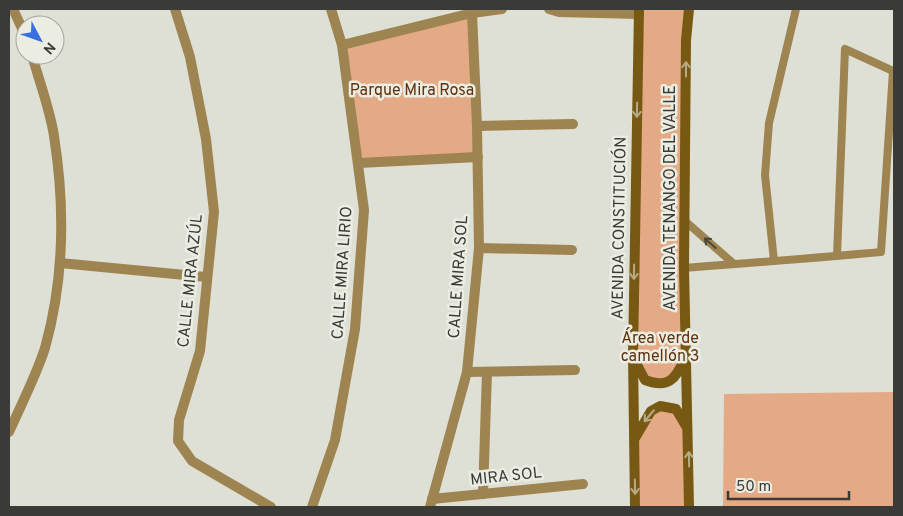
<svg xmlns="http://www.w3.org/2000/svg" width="903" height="516" viewBox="0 0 903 516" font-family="Overpass,sans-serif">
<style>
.green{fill:#e4a985}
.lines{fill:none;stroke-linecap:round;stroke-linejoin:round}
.service{stroke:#9e8451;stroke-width:8}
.minor{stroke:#9e8451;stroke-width:10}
.secondary{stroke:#785913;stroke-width:10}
.oneway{stroke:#b7aa85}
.oneway2{stroke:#49463a}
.labels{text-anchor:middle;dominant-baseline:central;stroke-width:5;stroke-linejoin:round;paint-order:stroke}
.park-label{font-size:16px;fill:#61310d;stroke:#ebede2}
.street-label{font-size:16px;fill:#3a3b36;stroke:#ebede2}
</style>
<rect width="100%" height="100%" fill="#dee0d5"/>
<g class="green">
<polygon points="642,9 690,9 687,357 665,380 646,377 635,353"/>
<polygon points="468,12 478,157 358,158 344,43"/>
<polygon points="894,392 894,507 723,507 724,394"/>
<polygon points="669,408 683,422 687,507 638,507 637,439 653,413"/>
</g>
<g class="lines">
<g class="service">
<polyline points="685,221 734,264"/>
<polyline points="774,261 765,175 769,123 796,9"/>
<path d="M684 268C750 263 815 258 881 252L893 71 845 49 837 256"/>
</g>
<g class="minor">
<polyline points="13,9 25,35"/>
<polyline points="175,9 190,57 206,139 214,212 200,351 179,420 178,441 192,461 271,507"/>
<polyline points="549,9 559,12 639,14"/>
<polyline points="342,45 472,13 502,9"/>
<polyline points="477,126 573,124"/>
<polyline points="359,163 478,157"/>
<polyline points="479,248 572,250"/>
<polyline points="60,263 206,277"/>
<polyline points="467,372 575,370"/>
<path d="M9 432C21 405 36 376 45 348 64 280 65 206 54 136 50 109 39 81 32 55"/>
<polyline points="483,494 487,372"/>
<polyline points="432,499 583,484"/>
<polyline points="312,507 335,440 355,329 364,210 342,45 331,9"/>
<polyline points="430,507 467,372 479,248 477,126 472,13"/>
</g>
<g class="secondary">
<polyline points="689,9 686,40 684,268 689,507"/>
<path d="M635 361 645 380C669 389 675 379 685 359"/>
<polyline points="635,438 651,411 660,406 676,409 686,426"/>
<polyline points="635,507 633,355 639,9"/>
</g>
</g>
<defs><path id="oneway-shaft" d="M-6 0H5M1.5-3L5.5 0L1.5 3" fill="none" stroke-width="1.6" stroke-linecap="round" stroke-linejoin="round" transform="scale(1.25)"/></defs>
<g class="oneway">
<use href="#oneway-shaft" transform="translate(686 69) rotate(-90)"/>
<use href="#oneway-shaft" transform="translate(637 110) rotate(91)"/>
<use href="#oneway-shaft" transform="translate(634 272) rotate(91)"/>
<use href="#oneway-shaft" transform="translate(649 416) rotate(130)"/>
<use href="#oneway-shaft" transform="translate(689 459) rotate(-91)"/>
<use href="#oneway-shaft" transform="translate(635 487) rotate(89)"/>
</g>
<use class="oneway2" href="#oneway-shaft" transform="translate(710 243) rotate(-139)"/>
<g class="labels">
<g class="park-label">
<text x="412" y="91">Parque Mira Rosa</text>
<text x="660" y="339">Área verde<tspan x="660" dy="18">camellón 3</tspan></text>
</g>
<g class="street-label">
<text transform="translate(671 198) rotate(-90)">AVENIDA TENANGO DEL VALLE</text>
<text transform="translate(620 228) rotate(-89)">AVENIDA CONSTITUCIÓN</text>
<text transform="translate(343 273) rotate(-86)">CALLE MIRA LIRIO</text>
<text transform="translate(459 277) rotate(-86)">CALLE MIRA SOL</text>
<text transform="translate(191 281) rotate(-84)">CALLE MIRA AZÚL</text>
<text transform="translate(506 477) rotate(-6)">MIRA SOL</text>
</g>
</g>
<rect width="903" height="516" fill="none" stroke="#3a3b36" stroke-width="20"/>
<g transform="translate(40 40) rotate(131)"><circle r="24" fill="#ebede2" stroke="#a4a69d"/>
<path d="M0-4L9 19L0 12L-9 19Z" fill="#396fde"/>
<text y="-8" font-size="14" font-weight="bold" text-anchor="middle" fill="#3a3b36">N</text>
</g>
<path d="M728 491v8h121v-8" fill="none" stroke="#3a3b36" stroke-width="2.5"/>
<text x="736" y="491" font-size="15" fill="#3a3b36" stroke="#ebede2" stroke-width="4" paint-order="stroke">50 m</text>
</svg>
